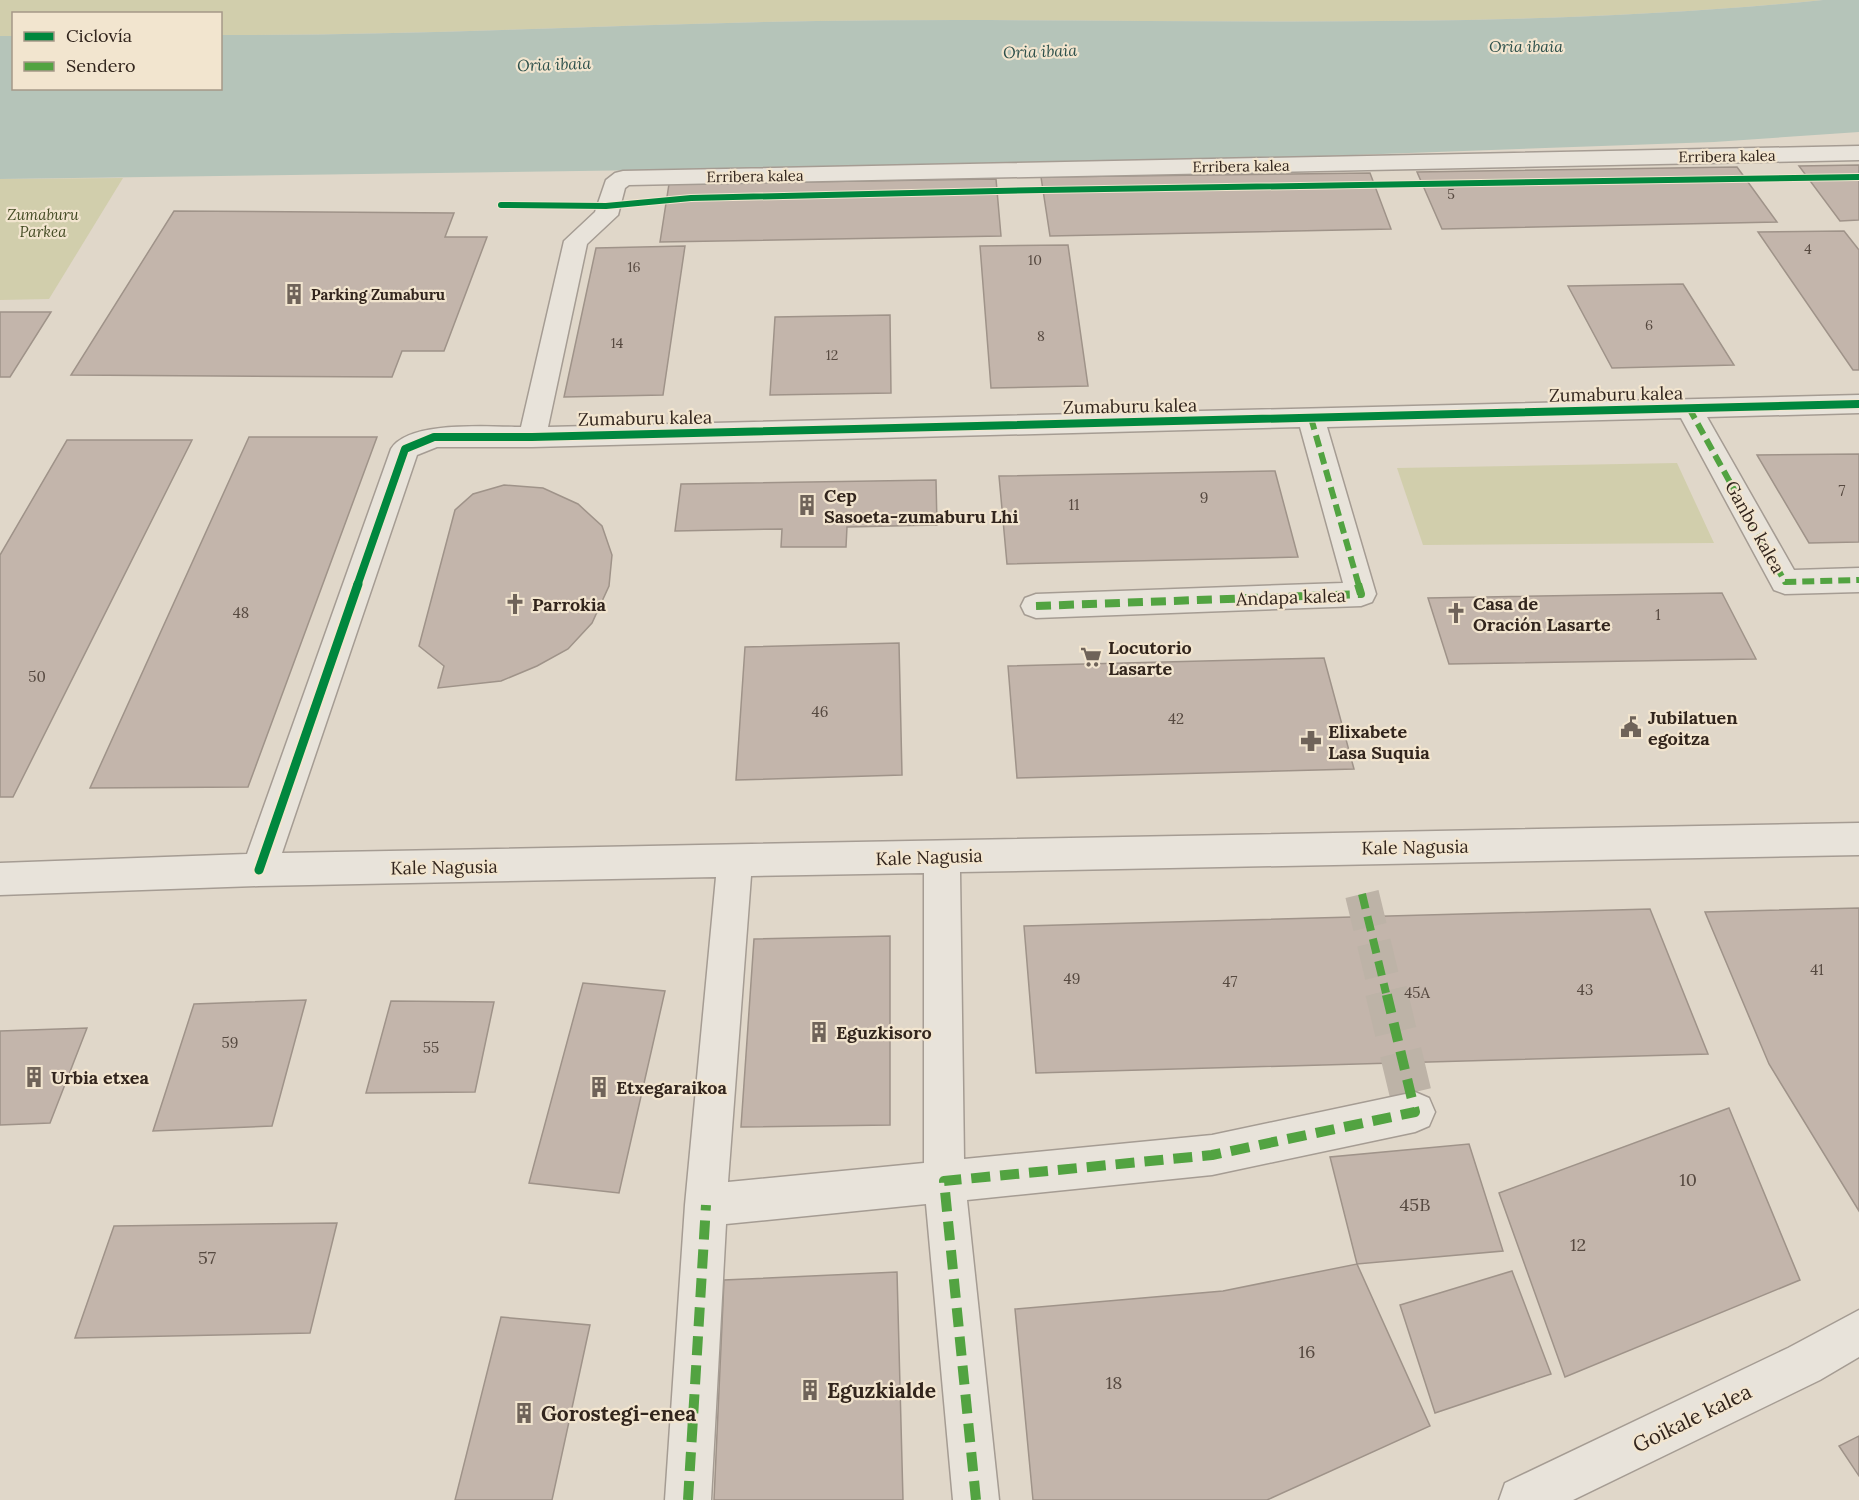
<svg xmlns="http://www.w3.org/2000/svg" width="1859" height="1500" viewBox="0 0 1859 1500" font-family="Lora,serif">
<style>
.green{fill:#d1ceac}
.water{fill:#b5c4b9}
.building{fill:#c3b5ab;stroke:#9f9389;stroke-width:1.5}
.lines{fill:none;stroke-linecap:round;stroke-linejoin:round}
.street-tunnel-far1{stroke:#bdb3a7;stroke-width:34;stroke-dasharray:34 16;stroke-linecap:butt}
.street-tunnel{stroke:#bdb3a7;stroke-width:42;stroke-dasharray:42 21;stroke-linecap:butt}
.street-casing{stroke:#a59c93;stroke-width:3}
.street{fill:#e8e3da;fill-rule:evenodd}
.quiet-far2{stroke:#52a341;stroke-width:6;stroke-dasharray:12 6;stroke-linecap:butt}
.quiet-far1{stroke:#52a341;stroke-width:8;stroke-dasharray:15 8;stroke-linecap:butt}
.quiet{stroke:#52a341;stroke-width:10;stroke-dasharray:19 10;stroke-linecap:butt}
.cycleway-far2-casing{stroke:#f2e5cf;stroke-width:8}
.cycleway-far1-casing{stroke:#f2e5cf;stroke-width:10}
.cycleway-casing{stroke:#f2e5cf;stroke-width:13}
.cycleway-far2{stroke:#00873e;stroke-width:6}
.cycleway-far1{stroke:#00873e;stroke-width:8}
.cycleway{stroke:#00873e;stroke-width:9}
.labels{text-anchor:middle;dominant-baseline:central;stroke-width:4.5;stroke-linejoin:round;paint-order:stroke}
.far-number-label{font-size:14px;fill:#564940}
.far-street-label{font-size:15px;fill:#32251d;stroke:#f2e5cf}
.far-park-label{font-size:15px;font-style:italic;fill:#454c25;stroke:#f2e5cf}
.far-poi-label{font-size:15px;font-weight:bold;fill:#32251d;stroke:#f2e5cf;text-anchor:start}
.number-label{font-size:15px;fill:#564940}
.far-water-label{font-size:16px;font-style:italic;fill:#2d504b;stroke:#f2e5cf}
.street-label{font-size:18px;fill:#32251d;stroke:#f2e5cf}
.poi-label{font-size:18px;font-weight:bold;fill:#32251d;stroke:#f2e5cf;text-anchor:start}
.near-number-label{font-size:18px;fill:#564940}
.near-poi-label{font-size:21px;font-weight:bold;fill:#32251d;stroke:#f2e5cf;text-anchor:start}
.near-street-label{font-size:21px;fill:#32251d;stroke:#f2e5cf}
</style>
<rect width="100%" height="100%" fill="#e0d7c9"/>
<g class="green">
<path d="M0 0H1823C1489 34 1152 16 817 21 618 24 419 36 221 35L220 14H14L13 36H0Z"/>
<polygon points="123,178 49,299 0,300 0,179"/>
<polygon points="1677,463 1714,543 1423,545 1397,468"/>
</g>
<path class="water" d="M1823 0H1859V132L1714 142 1271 158 720 169 0 179V36H13L14 88H220L221 35C419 36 618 24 817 21 1152 16 1489 34 1823 0Z"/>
<g class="building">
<polygon points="1859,165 1859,220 1840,221 1799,166"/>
<polygon points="1737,167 1777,222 1442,229 1417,172"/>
<polygon points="1370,173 1391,229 1050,236 1041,177"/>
<polygon points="996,179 1001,236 660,242 669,184"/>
<polygon points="174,211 454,213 445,237 487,237 444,351 402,351 392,377 71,375"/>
<polygon points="1844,231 1859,250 1859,370 1853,370 1758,232"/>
<polygon points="1068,245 1088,386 991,388 980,246"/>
<polygon points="685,246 663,395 564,397 596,248"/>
<polygon points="1683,284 1734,365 1612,368 1568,286"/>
<polygon points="0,312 51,312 10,377 0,377"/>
<polygon points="890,315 891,393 770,395 775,317"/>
<polygon points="249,437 377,437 248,787 90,788"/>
<polygon points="67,440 192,440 13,797 0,797 0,555"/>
<polygon points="1859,454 1859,542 1809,543 1757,455"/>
<polygon points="1275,471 1298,557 1007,564 999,476"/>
<polygon points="936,480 937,525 847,527 846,547 781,547 782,529 675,531 681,484"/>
<polygon points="504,485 543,488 578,504 602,526 612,555 609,586 592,623 568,649 537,666 501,681 438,688 444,666 419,646 455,510 473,494"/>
<polygon points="1722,593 1756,659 1449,664 1428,598"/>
<polygon points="899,643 902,775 736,780 745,647"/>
<polygon points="1324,658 1354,769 1017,778 1008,666"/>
<polygon points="1859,908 1859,1211 1769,1064 1705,912"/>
<polygon points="1650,909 1708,1054 1036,1073 1024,926"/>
<polygon points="890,936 890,1125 741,1127 754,939"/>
<polygon points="583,983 665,991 619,1193 529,1183"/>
<polygon points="306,1000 272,1126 153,1131 194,1004"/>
<polygon points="391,1001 494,1002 475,1092 366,1093"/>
<polygon points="87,1028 50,1123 0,1125 0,1031"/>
<polygon points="1729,1108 1800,1280 1565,1377 1499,1193"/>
<polygon points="1469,1144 1503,1251 1357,1264 1330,1157"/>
<polygon points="337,1223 310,1333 75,1338 114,1226"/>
<polygon points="1357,1264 1430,1426 1267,1500 1033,1500 1015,1309 1223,1291"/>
<polygon points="1512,1271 1551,1374 1435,1413 1400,1305"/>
<polygon points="897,1272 903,1500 714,1500 724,1280"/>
<polygon points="501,1317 590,1325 552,1500 455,1500"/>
<polygon points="1859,1436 1859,1476 1839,1446"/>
</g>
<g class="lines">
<polyline class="street-tunnel-far1" points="1362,894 1386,993"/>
<polyline class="street-tunnel" points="1386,991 1415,1112"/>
<defs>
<g id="street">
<path d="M1859 146V160L629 185 625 188 618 215 587 244 548 427 1859 395V413L1707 417 1794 570 1859 568V592L1785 594 1774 590 1681 418 1327 427 1376 594 1372 602 1361 606 1036 618 1025 614 1021 606 1025 598 1036 594 1343 583 1300 427 532 447H437L417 455 282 853 1859 823V855L960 872 964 1159 1212 1135 1415 1092 1429 1098 1435 1112 1429 1126 1415 1132 1212 1175 967 1200 999 1500H953L926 1204 726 1224 711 1500H665L685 1205 716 877 259 886 0 895V863L247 854 391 449C408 420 490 427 521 427L564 241 595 212 606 180 615 173 623 171ZM924 873V1163L728 1182 751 876Z"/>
<polygon points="1859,1310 1859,1357 1820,1380 1573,1500 1499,1500 1505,1483 1788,1348"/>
</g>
</defs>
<use href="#street" class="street-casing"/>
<use href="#street" class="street"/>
<g class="quiet-far2">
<polyline points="1689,408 1785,582 1859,580"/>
<polyline points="1311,418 1359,586"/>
</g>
<g class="quiet-far1">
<polyline points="1036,606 1361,594 1358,584"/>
<polyline points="1362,894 1386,993"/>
</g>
<g class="quiet">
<polyline points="688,1500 706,1205"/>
<polyline points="976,1500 944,1181 1212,1155 1415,1112 1386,991"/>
</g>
<defs>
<polyline id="cycleway-far2" points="501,205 606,206 691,198 1043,190 1859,177"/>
<polyline id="cycleway-far1" points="357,586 405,449 434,437 532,437 1859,404"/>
<polyline id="cycleway" points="259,870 358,584"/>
</defs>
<use href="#cycleway-far2" class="cycleway-far2-casing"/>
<use href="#cycleway-far1" class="cycleway-far1-casing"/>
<use href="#cycleway" class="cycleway-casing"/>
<use href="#cycleway-far2" class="cycleway-far2"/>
<use href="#cycleway-far1" class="cycleway-far1"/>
<use href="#cycleway" class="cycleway"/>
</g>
<defs>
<symbol id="building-bare" viewBox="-9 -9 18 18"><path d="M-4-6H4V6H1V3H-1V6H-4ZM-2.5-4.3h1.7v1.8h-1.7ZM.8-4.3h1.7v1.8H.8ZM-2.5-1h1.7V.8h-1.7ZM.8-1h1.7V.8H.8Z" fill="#6f6359" stroke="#f2e5cf" stroke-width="2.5" paint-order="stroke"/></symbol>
<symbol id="church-bare" viewBox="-9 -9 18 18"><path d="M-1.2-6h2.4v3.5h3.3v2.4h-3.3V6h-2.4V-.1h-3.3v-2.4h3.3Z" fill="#6f6359" stroke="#f2e5cf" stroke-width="2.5" paint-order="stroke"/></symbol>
<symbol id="supermarket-bare" viewBox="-9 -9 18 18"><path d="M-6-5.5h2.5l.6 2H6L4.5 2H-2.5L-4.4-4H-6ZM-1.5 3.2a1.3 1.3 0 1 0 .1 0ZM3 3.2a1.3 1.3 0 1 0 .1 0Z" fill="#6f6359" stroke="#f2e5cf" stroke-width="2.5" paint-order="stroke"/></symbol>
<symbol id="civic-bare" viewBox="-9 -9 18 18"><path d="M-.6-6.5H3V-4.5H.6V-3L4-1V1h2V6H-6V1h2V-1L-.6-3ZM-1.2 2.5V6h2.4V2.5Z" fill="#6f6359" stroke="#f2e5cf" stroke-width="2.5" paint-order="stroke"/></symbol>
<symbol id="pharmacy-bare" viewBox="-9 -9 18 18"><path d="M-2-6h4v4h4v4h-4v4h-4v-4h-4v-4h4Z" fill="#6f6359" stroke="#f2e5cf" stroke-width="2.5" paint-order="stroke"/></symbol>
</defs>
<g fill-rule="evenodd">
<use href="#building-bare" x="279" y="279" width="30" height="30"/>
<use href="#building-bare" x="792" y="490" width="30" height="30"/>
<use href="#church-bare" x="500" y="589" width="30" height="30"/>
<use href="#church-bare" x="1441" y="598" width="30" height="30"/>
<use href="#supermarket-bare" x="1076" y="642" width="30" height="30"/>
<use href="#civic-bare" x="1616" y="712" width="30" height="30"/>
<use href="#pharmacy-bare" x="1296" y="726" width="30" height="30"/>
<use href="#building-bare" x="804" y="1017" width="30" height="30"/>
<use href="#building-bare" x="19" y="1062" width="30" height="30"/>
<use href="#building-bare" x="584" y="1072" width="30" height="30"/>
<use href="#building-bare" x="795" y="1375" width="30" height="30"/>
<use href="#building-bare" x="509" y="1398" width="30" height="30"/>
</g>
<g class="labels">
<g class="far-number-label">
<text x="1451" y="194">5</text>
<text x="1808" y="249">4</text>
<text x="1035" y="260">10</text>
<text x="634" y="267">16</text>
<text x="1649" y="325">6</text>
<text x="1041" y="336">8</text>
<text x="617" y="343">14</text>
<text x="832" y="355">12</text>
</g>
<g class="far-street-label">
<text transform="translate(1727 156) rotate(-1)">Erribera kalea</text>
<text transform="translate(1241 166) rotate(-1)">Erribera kalea</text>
<text transform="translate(755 176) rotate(-1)">Erribera kalea</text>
</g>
<g class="far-park-label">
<text x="43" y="214">Zumaburu<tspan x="43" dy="17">Parkea</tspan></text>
</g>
<g class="far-poi-label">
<text x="311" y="294">Parking Zumaburu</text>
</g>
<g class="number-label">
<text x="1842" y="490">7</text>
<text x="1204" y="497">9</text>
<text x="1074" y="504">11</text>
<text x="241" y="612">48</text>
<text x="1658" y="614">1</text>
<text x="37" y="676">50</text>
<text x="820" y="711">46</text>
<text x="1176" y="718">42</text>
<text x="1817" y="969">41</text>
<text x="1072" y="978">49</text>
<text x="1230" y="981">47</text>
<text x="1585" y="989">43</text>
<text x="1417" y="992">45A</text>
<text x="230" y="1042">59</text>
<text x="431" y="1047">55</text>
</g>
<g class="far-water-label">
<text x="1526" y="46">Oria ibaia</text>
<text transform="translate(1040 51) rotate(-2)">Oria ibaia</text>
<text transform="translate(554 64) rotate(-2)">Oria ibaia</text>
</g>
<g class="street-label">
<text transform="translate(1616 394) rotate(-1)">Zumaburu kalea</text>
<text transform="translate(1130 406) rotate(-1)">Zumaburu kalea</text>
<text transform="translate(645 418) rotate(-1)">Zumaburu kalea</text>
<text transform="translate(1755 527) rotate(61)">Ganbo kalea</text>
<text transform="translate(1291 597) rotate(-2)">Andapa kalea</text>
<text transform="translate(1415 847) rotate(-1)">Kale Nagusia</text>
<text transform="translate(929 857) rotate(-2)">Kale Nagusia</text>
<text transform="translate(444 867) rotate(-1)">Kale Nagusia</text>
</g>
<g class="poi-label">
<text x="824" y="495">Cep<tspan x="824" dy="21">Sasoeta-zumaburu Lhi</tspan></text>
<text x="1473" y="603">Casa de<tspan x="1473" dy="21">Oración Lasarte</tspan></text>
<text x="532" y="604">Parrokia</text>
<text x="1108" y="647">Locutorio<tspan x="1108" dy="21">Lasarte</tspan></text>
<text x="1648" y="717">Jubilatuen<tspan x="1648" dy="21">egoitza</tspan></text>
<text x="1328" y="731">Elixabete<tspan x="1328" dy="21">Lasa Suquia</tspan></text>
<text x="836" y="1032">Eguzkisoro</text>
<text x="51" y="1077">Urbia etxea</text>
<text x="616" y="1087">Etxegaraikoa</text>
</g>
<g class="near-number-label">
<text x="1688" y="1179">10</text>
<text x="1415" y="1204">45B</text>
<text x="1578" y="1244">12</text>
<text x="207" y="1257">57</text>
<text x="1307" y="1351">16</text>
<text x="1114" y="1382">18</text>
</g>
<g class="near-poi-label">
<text x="827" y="1390">Eguzkialde</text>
<text x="541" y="1413">Gorostegi-enea</text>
</g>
<g class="near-street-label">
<text transform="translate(1692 1418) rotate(-26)">Goikale kalea</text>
</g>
</g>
<rect x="12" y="12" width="210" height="78" fill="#f2e5cf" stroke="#a59888" stroke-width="1.5"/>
<rect x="24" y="32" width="30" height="9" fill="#00873e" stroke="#a59888" stroke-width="1.5"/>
<text x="66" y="42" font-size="18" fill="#32251d">Ciclovía</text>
<rect x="24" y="62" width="30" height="9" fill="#52a341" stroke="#a59888" stroke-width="1.5"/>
<text x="66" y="72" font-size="18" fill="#32251d">Sendero</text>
</svg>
